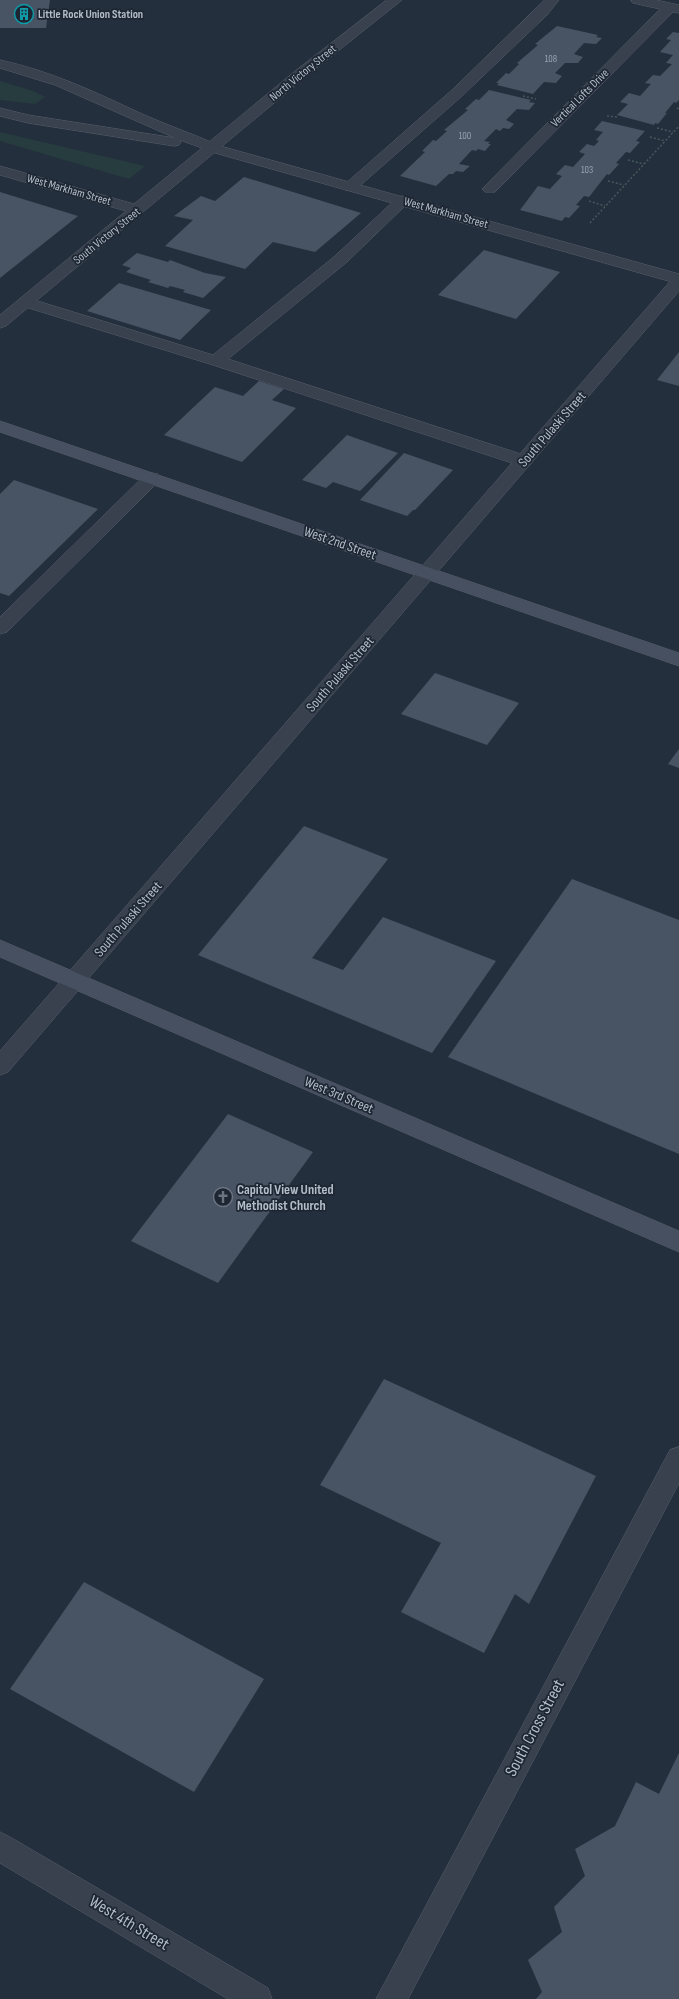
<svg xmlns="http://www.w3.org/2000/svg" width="679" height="1999" viewBox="0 0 679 1999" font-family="'Sofia Sans Condensed',sans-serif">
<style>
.green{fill:#263c3e}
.building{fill:#485464}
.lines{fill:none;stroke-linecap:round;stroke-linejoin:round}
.service-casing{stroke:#565f6b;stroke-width:1}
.minor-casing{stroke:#565f6b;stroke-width:1}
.tertiary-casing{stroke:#565f6b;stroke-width:1}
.secondary-casing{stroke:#565f6b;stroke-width:1}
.path{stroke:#44595b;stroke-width:1.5;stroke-dasharray:2 2;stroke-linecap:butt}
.service{fill:#38414d;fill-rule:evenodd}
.minor{fill:#38414d;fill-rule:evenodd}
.tertiary{fill:#38414d;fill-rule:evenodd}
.secondary{fill:#465060;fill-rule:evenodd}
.labels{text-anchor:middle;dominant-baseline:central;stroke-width:3.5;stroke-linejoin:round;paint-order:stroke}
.far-number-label{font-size:10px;fill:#98a2b0}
.far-poi-label{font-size:12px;font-weight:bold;fill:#b3bcc9;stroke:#1d2632;text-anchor:start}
.far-street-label{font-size:12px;fill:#b3bcc9;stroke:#1d2632}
.street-label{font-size:14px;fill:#b3bcc9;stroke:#1d2632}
.poi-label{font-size:14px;font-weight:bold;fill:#b3bcc9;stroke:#1d2632;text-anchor:start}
.near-street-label{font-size:17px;fill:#b3bcc9;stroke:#1d2632}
</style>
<rect width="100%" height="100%" fill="#242f3d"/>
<g class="green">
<polygon points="0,81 33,91 45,97 35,104 0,100"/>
<polygon points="0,132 145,166 129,179 0,141"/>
</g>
<g class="building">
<polygon points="0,0 50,0 46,28 0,28"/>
<polygon points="557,26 598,35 596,37 602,38 596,44 584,43 574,54 583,57 578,63 565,63 555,73 562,76 556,83 544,82 533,94 497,85 499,83 496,83 506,73 509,74 519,64 517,63 538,45 535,44"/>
<polygon points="673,32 679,33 679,100 676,103 674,102 665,113 667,113 658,124 655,123 654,125 617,115 628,104 620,102 629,93 640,96 651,84 645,83 653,75 660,76 672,64 666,63 673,55 660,52 671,40 666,39"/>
<polygon points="489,90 531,100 529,102 535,103 529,110 517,109 506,120 514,124 509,129 503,128 500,131 496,129 484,141 490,142 488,144 491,144 485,151 478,149 476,151 472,150 459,164 470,166 463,172 456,171 453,174 449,174 436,186 400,176 425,152 422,151 433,140 436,141 447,131 444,130 468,110 465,109 476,99 479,100"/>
<polygon points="602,121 645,131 636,141 640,142 630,153 626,152 616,163 619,164 609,175 607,174 589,197 584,196 576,205 580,206 569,218 565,217 562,221 520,210 538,186 550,189 562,176 556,174 565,165 573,167 585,154 579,152 587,144 594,146 599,141 596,140 603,132 594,130"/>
<polygon points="244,177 361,213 315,252 273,242 245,269 165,246 193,220 174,216 201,196 215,201"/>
<polygon points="0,192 78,216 0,278"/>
<polygon points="484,250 560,272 516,319 438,295"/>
<polygon points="137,253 168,262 170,260 205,273 226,277 203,298 183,292 185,290 170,286 168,288 148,282 151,280 126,272 131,268 122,265"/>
<polygon points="119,283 211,310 180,340 87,311"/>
<polygon points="679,352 679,386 657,380"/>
<polygon points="259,381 284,389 272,400 296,408 242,462 164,435 215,387 243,396"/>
<polygon points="347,435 398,453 360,491 333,482 326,488 302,480"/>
<polygon points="404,453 453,470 415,510 413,510 407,516 360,500"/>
<polygon points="14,480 98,509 9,596 0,593 0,494"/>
<polygon points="435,673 519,703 487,745 401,714"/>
<polygon points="679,749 679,768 668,764"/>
<polygon points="304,826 388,859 312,958 343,970 383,917 496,961 432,1053 198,955"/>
<polygon points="572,879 679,920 679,1154 448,1057"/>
<polygon points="228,1114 313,1152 218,1283 131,1241"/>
<polygon points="384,1379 596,1476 529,1604 515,1594 484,1653 401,1612 441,1543 320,1485"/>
<polygon points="84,1582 264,1679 194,1792 10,1689"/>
<polygon points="679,1753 679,1999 536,1999 542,1992 528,1960 562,1932 554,1907 585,1876 575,1849 615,1826 636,1782 659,1794"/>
</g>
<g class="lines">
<defs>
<g id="service">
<polygon points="545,0 559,0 547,15 462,96 355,190 345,190 343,187 345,184 452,90"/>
<path d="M0 60C51 71 95 92 142 114 167 125 193 134 218 145L220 148 218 151 213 152 180 140 181 142 179 145 174 146 28 123 0 116V108L28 115 175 138 55 85 0 68Z"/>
<polygon points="402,196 407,198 410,201 407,204 347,262 228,359 530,457 533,461 530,465 524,466 518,465 210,364 19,305 17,302 19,299 25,297 31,299 213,355 335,256 397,198"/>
<polygon points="152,473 158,474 161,478 158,482 7,632 0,634 0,617 146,474"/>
</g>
<g id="minor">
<polygon points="387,0 402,0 304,78 6,326 0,328 0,315 126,211 0,175 0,166 134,204 294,72"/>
<polygon points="631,0 656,0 679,5 679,13 673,12 495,192 485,192 482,189 485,186 660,9 633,3"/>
<polygon points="679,276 679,291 8,1072 0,1075 0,1051 673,278"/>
</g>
<g id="tertiary">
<polygon points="213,144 679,274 679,284 208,151 206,148 208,145"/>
<polygon points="679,1447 679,1483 408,1999 376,1999 670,1450"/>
<polygon points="0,1832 10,1837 268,1988 272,1999 228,1999 0,1863"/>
</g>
<g id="secondary">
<polygon points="0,421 679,653 679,666 0,432"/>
<polygon points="0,940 679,1231 679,1252 0,957"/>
</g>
</defs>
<use href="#service" class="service-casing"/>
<use href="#minor" class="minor-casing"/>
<use href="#tertiary" class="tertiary-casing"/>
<use href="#secondary" class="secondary-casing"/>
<g class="path">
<polyline points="523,96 536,99"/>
<polyline points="677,108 679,109"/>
<polyline points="607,116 617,117"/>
<polyline points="657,128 673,132"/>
<polyline points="650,137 665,141"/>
<polyline points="628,160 644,164"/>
<polyline points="608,181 624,185"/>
<polyline points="589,201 605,206"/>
<polyline points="590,223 679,126"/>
</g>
<use href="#service" class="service"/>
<use href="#minor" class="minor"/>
<use href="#tertiary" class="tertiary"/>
<use href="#secondary" class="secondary"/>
</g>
<defs>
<symbol id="building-ring" viewBox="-11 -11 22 22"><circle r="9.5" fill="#1d2632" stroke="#0f9aa8" stroke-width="1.5"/><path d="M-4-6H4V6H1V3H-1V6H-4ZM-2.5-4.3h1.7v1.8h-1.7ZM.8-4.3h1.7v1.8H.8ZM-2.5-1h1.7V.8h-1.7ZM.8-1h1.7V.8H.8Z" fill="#0f9aa8"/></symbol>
<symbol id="church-ring" viewBox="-11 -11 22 22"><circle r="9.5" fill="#1d2632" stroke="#6b7280" stroke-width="1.5"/><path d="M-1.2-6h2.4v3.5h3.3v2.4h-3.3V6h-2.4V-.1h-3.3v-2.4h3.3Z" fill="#6b7280"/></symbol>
</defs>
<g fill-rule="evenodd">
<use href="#building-ring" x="13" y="3" width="22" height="22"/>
<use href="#church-ring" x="212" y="1186" width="22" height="22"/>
</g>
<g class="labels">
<g class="far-number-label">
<text x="551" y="59">108</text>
<text x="465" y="136">100</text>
<text x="587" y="170">103</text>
</g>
<g class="far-poi-label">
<text x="38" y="14">Little Rock Union Station</text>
</g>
<g class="far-street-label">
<text transform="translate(303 73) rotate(-39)">North Victory Street</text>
<text transform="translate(580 98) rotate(-45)">Vertical Lofts Drive</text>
<text transform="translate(69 190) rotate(16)">West Markham Street</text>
<text transform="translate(446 213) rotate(16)">West Markham Street</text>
<text transform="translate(107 236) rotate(-39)">South Victory Street</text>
</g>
<g class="street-label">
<text transform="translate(552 429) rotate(-49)">South Pulaski Street</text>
<text transform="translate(340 543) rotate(19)">West 2nd Street</text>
<text transform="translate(340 674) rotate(-49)">South Pulaski Street</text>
<text transform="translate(128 919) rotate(-49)">South Pulaski Street</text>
<text transform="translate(339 1095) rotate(23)">West 3rd Street</text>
</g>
<g class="poi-label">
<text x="237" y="1189">Capitol View United<tspan x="237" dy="16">Methodist Church</tspan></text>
</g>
<g class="near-street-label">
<text transform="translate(535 1728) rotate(-62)">South Cross Street</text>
<text transform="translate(129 1923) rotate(31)">West 4th Street</text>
</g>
</g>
</svg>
